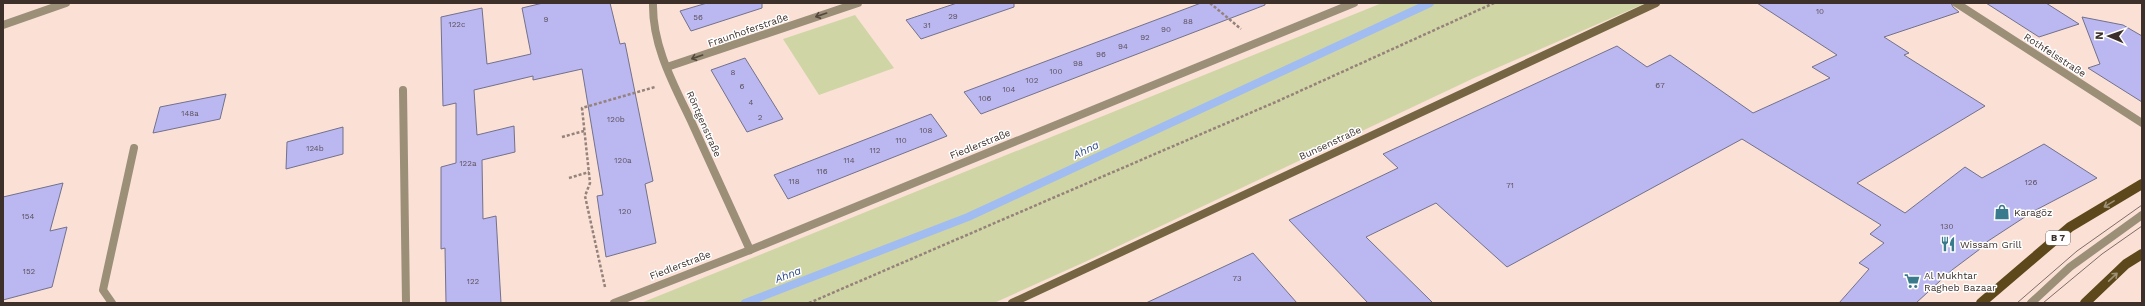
<svg xmlns="http://www.w3.org/2000/svg" width="2145" height="306" viewBox="0 0 2145 306" font-family="'Work Sans',sans-serif">
<style>
.green{fill:#d0d5a5}
.lines{fill:none;stroke-linecap:round;stroke-linejoin:round}
.stream{stroke:#a1bcf0;stroke-width:8}
.building{fill:#bbb7f0;stroke:#72718c}
.path{stroke:#95827b;stroke-width:2.5;stroke-dasharray:3 2;stroke-linecap:butt}
.lane{stroke:#9b8f78;stroke-width:8}
.street{stroke:#9b8f78;stroke-width:8}
.secondary{stroke:#766542;stroke-width:8}
.primary{stroke:#5c481a;stroke-width:10}
.tram{stroke:#7f6d67;stroke-width:1}
.oneway{stroke:#54483e}
.oneway2{stroke:#9d9176}
.labels{text-anchor:middle;dominant-baseline:central;stroke-width:3;stroke-linejoin:round;paint-order:stroke}
.number-label{font-size:8px;fill:#5c525c}
.shield{fill:#fff;stroke:#776e6b;stroke-width:1}
.shield-label{font-size:9px;font-weight:bold;fill:#3d302b}
.street-label{font-size:10px;fill:#3d302b;stroke:#fff}
.poi-label{font-size:10px;fill:#3d302b;stroke:#fff;text-anchor:start}
.water-label{font-size:11px;font-style:italic;fill:#2d4989;stroke:#fff}
</style>
<rect width="100%" height="100%" fill="#fbe0d6"/>
<g class="green">
<polygon points="1382,3 1646,3 1474,78 1087,261 994,303 641,303"/>
<polygon points="855,15 894,68 819,95 783,39"/>
</g>
<g class="lines">
<polyline class="stream" points="745,303 968,217 1430,3"/>
</g>
<g class="building">
<polygon points="543,3 610,3 620,44 625,43 644,137 653,181 645,184 656,243 606,257 597,196 603,195 582,69 533,80 533,76 474,90 477,135 514,126 515,152 482,160 483,219 496,216 501,303 446,303 445,248 441,249 441,167 456,163 456,103 443,106 441,17 482,8 487,64 531,54 522,8"/>
<polygon points="707,3 762,3 762,8 691,31 680,11"/>
<polygon points="957,3 1014,3 1014,7 921,39 906,20"/>
<polygon points="1201,3 1265,3 1265,5 981,114 964,92"/>
<polygon points="1757,3 1951,3 1953,7 1959,12 1884,37 1909,53 1904,55 1985,106 1857,183 1905,213 1965,167 1982,178 2044,144 2097,178 2034,211 1982,245 1984,246 1952,270 1916,303 1839,303 1869,269 1859,263 1884,243 1870,234 1881,225 1742,139 1507,267 1436,203 1366,237 1433,303 1368,303 1289,220 1398,168 1383,154 1617,46 1647,67 1670,55 1753,113 1830,78 1812,67 1837,55"/>
<polygon points="1986,3 2046,3 2079,24 2039,37"/>
<polygon points="2082,17 2123,25 2142,36 2142,102 2088,68 2100,64"/>
<polygon points="745,58 783,119 747,132 711,70"/>
<polygon points="226,94 220,119 153,133 160,107"/>
<polygon points="931,114 947,136 788,199 774,175"/>
<polygon points="343,127 343,154 286,169 287,142"/>
<polygon points="63,183 50,231 67,227 52,287 3,300 3,197"/>
<polygon points="1253,253 1297,303 1146,303"/>
</g>
<g class="lines">
<g class="path">
<polyline points="1210,3 1241,29"/>
<polyline points="562,137 584,131"/>
<polyline points="569,178 589,172"/>
<polyline points="605,287 585,196 590,183 582,108 655,87"/>
<polyline points="809,303 1278,101 1494,3"/>
</g>
<g class="lane">
<polyline points="112,303 103,290 134,148"/>
<polyline points="2031,303 2070,267 2142,215"/>
</g>
<g class="street">
<path d="M653 3C652 46 674 85 692 123 711 165 731 208 750 250"/>
<polyline points="1956,3 2142,123"/>
<polyline points="3,25 66,3"/>
<polyline points="667,67 858,3"/>
<polyline points="403,90 406,303"/>
<polyline points="614,303 750,250 1354,3"/>
</g>
<polyline class="secondary" points="1012,303 1656,3"/>
<g class="primary">
<polyline points="1981,303 2070,227 2142,184"/>
<polyline points="2085,303 2126,264 2142,254"/>
</g>
<g class="tram">
<polyline points="2017,303 2077,251 2142,205"/>
<polyline points="2043,303 2102,254 2142,226"/>
</g>
</g>
<defs><path id="oneway-shaft" d="M-6 0H5M1.5-3L5.5 0L1.5 3" fill="none" stroke-width="1.6" stroke-linecap="round" stroke-linejoin="round"/></defs>
<g class="oneway">
<use href="#oneway-shaft" transform="translate(821 15) rotate(161)"/>
<use href="#oneway-shaft" transform="translate(697 57) rotate(161)"/>
</g>
<g class="oneway2">
<use href="#oneway-shaft" transform="translate(2109 204) rotate(149)"/>
<use href="#oneway-shaft" transform="translate(2113 277) rotate(-43)"/>
</g>
<defs>
<symbol id="shop-bare" viewBox="-9 -9 18 18"><path d="M-5-2.5h2.3a2.7 3.5 0 0 1 5.4 0H5L5.5 6h-11ZM-1.5-2.5h3a1.5 2.3 0 0 0-3 0Z" fill="#3a7a8d" stroke="#fff" stroke-width="2.5" paint-order="stroke"/></symbol>
<symbol id="restaurant-bare" viewBox="-9 -9 18 18"><path d="M-5-6h1v4h1v-4h1v4h1v-4h1v5L-1.5 .5V6h-2V.5L-5-1ZM5-6V6H3V1.5H1.5Q1.5-4 5-6Z" fill="#3a7a8d" stroke="#fff" stroke-width="2.5" paint-order="stroke"/></symbol>
<symbol id="supermarket-bare" viewBox="-9 -9 18 18"><path d="M-6-5.5h2.5l.6 2H6L4.5 2H-2.5L-4.4-4H-6ZM-1.5 3.2a1.3 1.3 0 1 0 .1 0ZM3 3.2a1.3 1.3 0 1 0 .1 0Z" fill="#3a7a8d" stroke="#fff" stroke-width="2.5" paint-order="stroke"/></symbol>
</defs>
<g fill-rule="evenodd">
<use href="#shop-bare" x="1991" y="201" width="22" height="22"/>
<use href="#restaurant-bare" x="1937" y="233" width="22" height="22"/>
<use href="#supermarket-bare" x="1901" y="270" width="22" height="22"/>
</g>
<g class="labels">
<g class="number-label">
<text x="1820" y="11">10</text>
<text x="953" y="16">29</text>
<text x="698" y="17">56</text>
<text x="546" y="19">9</text>
<text x="1188" y="21">88</text>
<text x="457" y="24">122c</text>
<text x="927" y="25">31</text>
<text x="1166" y="29">90</text>
<text x="1145" y="37">92</text>
<text x="1123" y="46">94</text>
<text x="1101" y="54">96</text>
<text x="1078" y="63">98</text>
<text x="1056" y="71">100</text>
<text x="733" y="72">8</text>
<text x="1032" y="80">102</text>
<text x="1660" y="85">67</text>
<text x="742" y="86">6</text>
<text x="1009" y="89">104</text>
<text x="985" y="98">106</text>
<text x="751" y="102">4</text>
<text x="190" y="113">148a</text>
<text x="760" y="117">2</text>
<text x="616" y="119">120b</text>
<text x="926" y="130">108</text>
<text x="901" y="140">110</text>
<text x="315" y="148">124b</text>
<text x="875" y="150">112</text>
<text x="623" y="160">120a</text>
<text x="849" y="160">114</text>
<text x="468" y="163">122a</text>
<text x="822" y="171">116</text>
<text x="794" y="181">118</text>
<text x="2031" y="182">126</text>
<text x="1510" y="185">71</text>
<text x="625" y="211">120</text>
<text x="28" y="216">154</text>
<text x="1947" y="226">130</text>
<text x="29" y="271">152</text>
<text x="1237" y="278">73</text>
<text x="473" y="281">122</text>
</g>
<rect class="shield" x="2046" y="231" width="24" height="14" rx="3"/>
<g class="shield-label">
<text x="2058" y="238">B 7</text>
</g>
<g class="street-label">
<text transform="translate(748 30) rotate(-19)">Fraunhoferstraße</text>
<text transform="translate(2055 55) rotate(33)">Rothfelsstraße</text>
<text transform="translate(704 124) rotate(66)">Röntgenstraße</text>
<text transform="translate(1330 143) rotate(-25)">Bunsenstraße</text>
<text transform="translate(980 144) rotate(-22)">Fiedlerstraße</text>
<text transform="translate(680 265) rotate(-21)">Fiedlerstraße</text>
</g>
<g class="poi-label">
<text x="2014" y="212">Karagöz</text>
<text x="1960" y="244">Wissam Grill</text>
<text x="1924" y="275">Al Mukhtar<tspan x="1924" dy="12">Ragheb Bazaar</tspan></text>
</g>
<g class="water-label">
<text transform="translate(1086 150) rotate(-25)">Ahna</text>
<text transform="translate(788 275) rotate(-21)">Ahna</text>
</g>
</g>
<rect width="2145" height="306" fill="none" stroke="#3d302b" stroke-width="8"/>
<g transform="translate(2109 36) rotate(272)" stroke="#ffffff" stroke-width="3" paint-order="stroke">
<path d="M0-3L7 15L0 10L-7 15Z" fill="#3d302b"/>
<text y="-6" font-size="11" font-weight="bold" text-anchor="middle" fill="#3d302b">N</text>
</g>
</svg>
